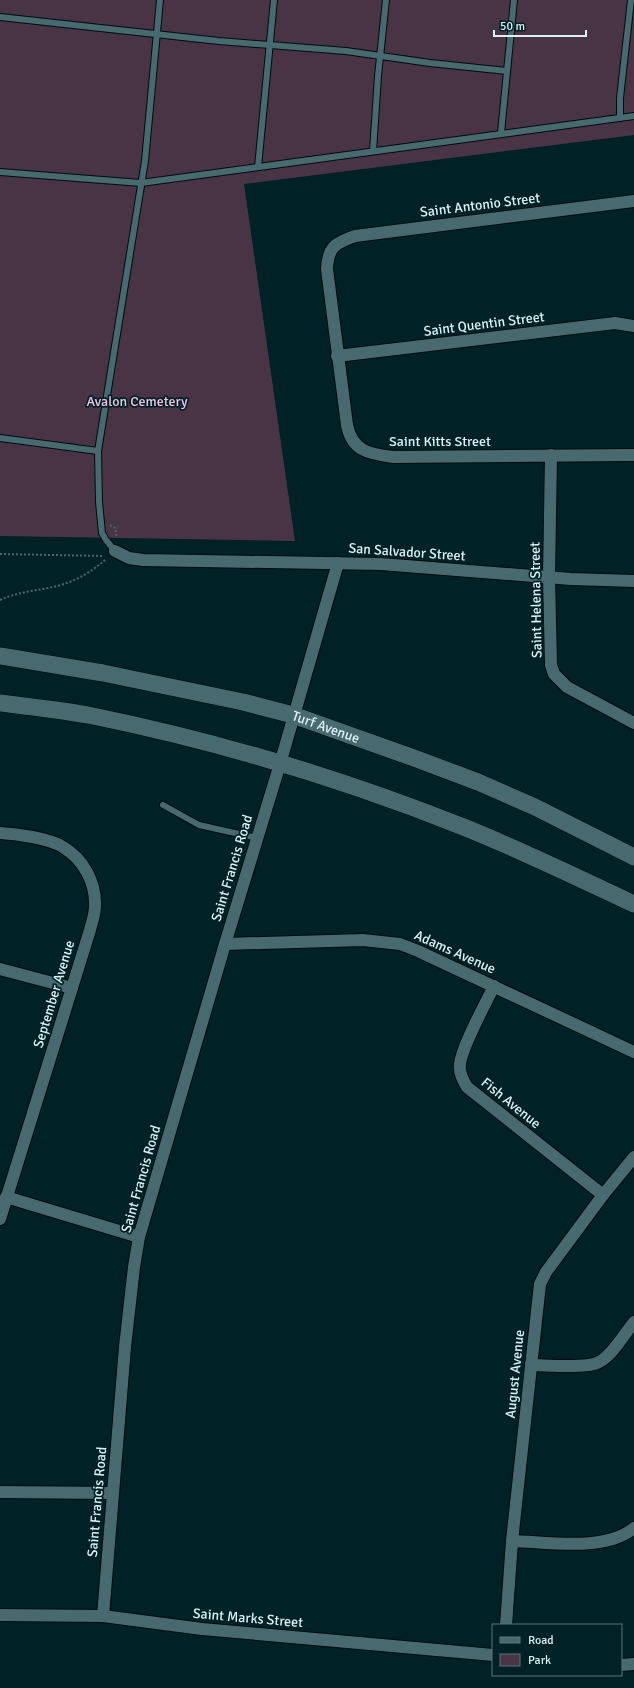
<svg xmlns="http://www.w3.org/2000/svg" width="634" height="1688" viewBox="0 0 634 1688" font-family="Signika,sans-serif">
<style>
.green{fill:#483444}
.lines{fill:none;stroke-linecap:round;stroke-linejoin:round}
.lane-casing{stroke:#000b0e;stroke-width:8}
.street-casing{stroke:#000b0e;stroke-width:14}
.secondary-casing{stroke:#000b0e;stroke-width:18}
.path{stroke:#4b686c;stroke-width:2;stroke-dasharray:2 2;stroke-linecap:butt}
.lane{stroke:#466a6f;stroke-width:6}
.street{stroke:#466a6f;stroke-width:12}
.secondary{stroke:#466a6f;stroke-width:17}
.labels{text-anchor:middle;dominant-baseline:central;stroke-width:3.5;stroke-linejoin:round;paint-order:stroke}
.street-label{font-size:14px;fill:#ddf1f4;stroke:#002227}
.park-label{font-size:14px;fill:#f1c2e6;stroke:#002227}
</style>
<rect width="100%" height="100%" fill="#002227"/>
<polygon class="green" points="0,0 634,0 634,135 244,184 295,541 0,536"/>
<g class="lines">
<defs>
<g id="lane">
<polyline points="0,17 219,41 346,51 430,63 507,71"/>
<polyline points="620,118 620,98 631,0"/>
<polyline points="501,133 514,0"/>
<polyline points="373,151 378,76 386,0"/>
<polyline points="258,167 274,0"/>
<polyline points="0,172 141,183 634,116"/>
<polyline points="0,438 98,451"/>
<polyline points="115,551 106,540 102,533 99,502 98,451 145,161 160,0"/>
<polyline points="163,805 199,825 257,838"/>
</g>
<g id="street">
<path d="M634 201 355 236C335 243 328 247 327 269L347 425C352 451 369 454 393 457L634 455"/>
<polyline points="337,356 615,323 634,326"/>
<polyline points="551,455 549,577 551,665 554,674 567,687 634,723"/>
<polyline points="115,551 129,558 143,560 381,564 571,579 634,581"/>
<path d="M0 833C16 834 49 838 63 847 83 859 96 882 95 906 95 914 92 922 90 930L0 1219"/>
<polyline points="225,944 363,940 400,944 418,951 634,1052"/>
<polyline points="0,969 72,988"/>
<path d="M494 986C485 1005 462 1046 460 1064 459 1073 463 1080 467 1087L603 1195"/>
<polyline points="6,1197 139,1237"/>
<path d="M531 1365C546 1365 587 1369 599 1362 612 1356 625 1333 634 1322"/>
<polyline points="0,1492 113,1493"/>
<path d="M512 1541C549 1542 605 1552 634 1528"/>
<polyline points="0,1615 103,1616 202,1629 493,1655"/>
<polyline points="103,1616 125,1347 134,1267 139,1237 225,944 280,764 338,563"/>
<polyline points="506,1625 512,1541 540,1284 546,1272 603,1195 634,1157"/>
<polyline points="621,1665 634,1664"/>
</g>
<g id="secondary">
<path id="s1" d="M0 656 103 673 243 702 293 715 414 758 478 782 535 807 634 857"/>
<path d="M0 703C31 707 63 710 93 716 220 742 346 780 466 828 523 851 578 878 634 904"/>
</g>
</defs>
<use href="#lane" class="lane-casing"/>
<use href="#street" class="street-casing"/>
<use href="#secondary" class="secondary-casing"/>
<g class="path">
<polyline points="110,525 115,528 117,538"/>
<polyline points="0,554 104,556"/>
<path d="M0 600C22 590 42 591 64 584 79 579 94 570 106 559"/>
</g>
<use href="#lane" class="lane"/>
<use href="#street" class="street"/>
<use href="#secondary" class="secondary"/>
</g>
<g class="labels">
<g class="street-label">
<text transform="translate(480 205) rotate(-7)">Saint Antonio Street</text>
<text transform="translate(484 324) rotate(-7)">Saint Quentin Street</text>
<text x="440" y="441">Saint Kitts Street</text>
<text transform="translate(407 552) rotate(4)">San Salvador Street</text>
<text transform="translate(536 600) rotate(-91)">Saint Helena Street</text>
<text stroke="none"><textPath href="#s1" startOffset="334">Turf Avenue</textPath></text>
<text transform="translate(232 868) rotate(-73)">Saint Francis Road</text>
<text transform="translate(455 952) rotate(24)">Adams Avenue</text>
<text transform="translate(54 994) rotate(-73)">September Avenue</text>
<text transform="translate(511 1103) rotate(39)">Fish Avenue</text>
<text transform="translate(141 1179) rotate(-74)">Saint Francis Road</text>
<text transform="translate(515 1374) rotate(-84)">August Avenue</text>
<text transform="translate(97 1502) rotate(-85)">Saint Francis Road</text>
<text transform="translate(248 1618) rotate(5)">Saint Marks Street</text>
</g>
<g class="park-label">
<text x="137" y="401">Avalon Cemetery</text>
</g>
</g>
<rect x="492" y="1624" width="130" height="52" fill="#002227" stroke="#587579"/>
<rect x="500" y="1637" width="20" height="6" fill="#466a6f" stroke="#587579"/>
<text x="528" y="1644" font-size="12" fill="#ddf1f4">Road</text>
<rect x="500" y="1654" width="20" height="12" fill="#483444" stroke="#587579"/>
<text x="528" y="1664" font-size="12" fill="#ddf1f4">Park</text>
<path d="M494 30v6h92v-6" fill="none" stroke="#ddf1f4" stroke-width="2"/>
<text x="500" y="30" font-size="12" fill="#ddf1f4" stroke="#002227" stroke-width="3" paint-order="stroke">50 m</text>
</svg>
